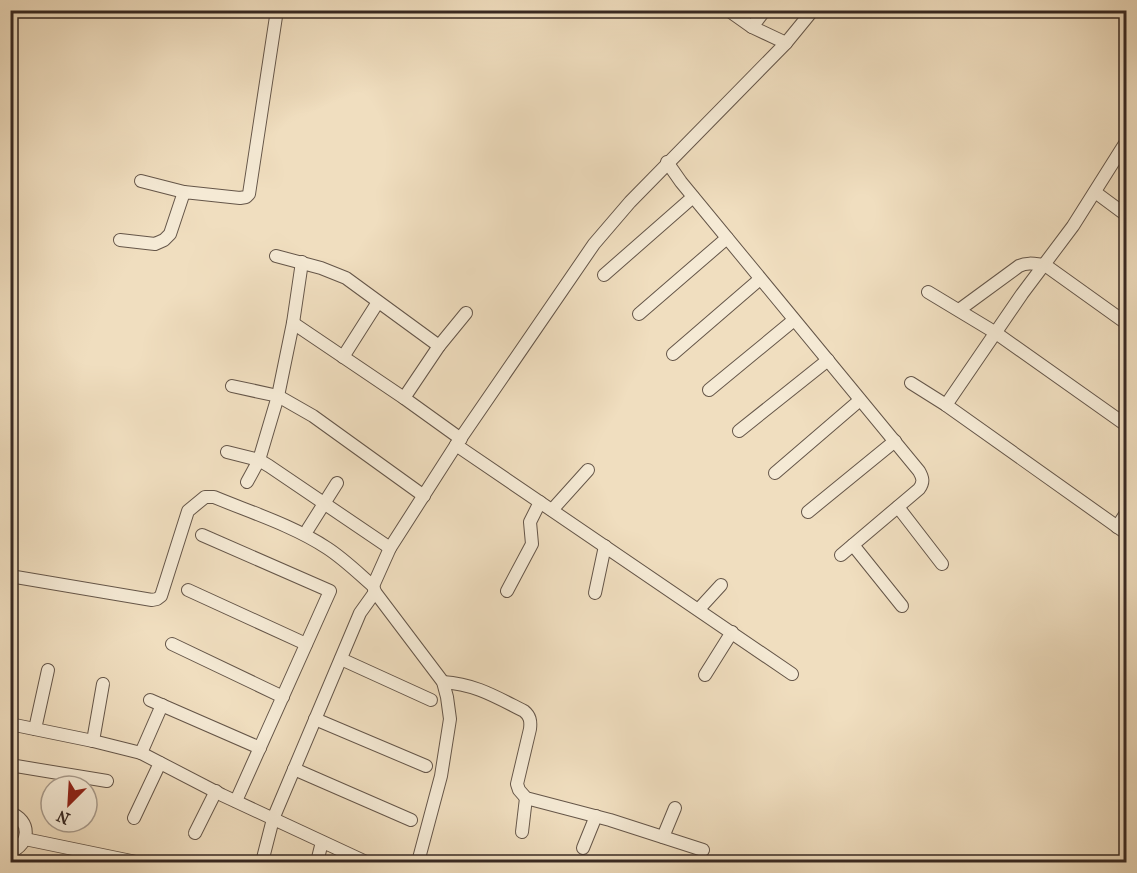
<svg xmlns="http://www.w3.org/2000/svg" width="1137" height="873" viewBox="0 0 1137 873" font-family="'IM FELL French Canon',serif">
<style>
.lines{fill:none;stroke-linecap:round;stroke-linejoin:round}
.minor-casing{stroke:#655649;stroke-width:14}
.minor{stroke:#f5ead5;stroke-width:12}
</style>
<rect width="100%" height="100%" fill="#f0debf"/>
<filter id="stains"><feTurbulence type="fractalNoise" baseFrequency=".00333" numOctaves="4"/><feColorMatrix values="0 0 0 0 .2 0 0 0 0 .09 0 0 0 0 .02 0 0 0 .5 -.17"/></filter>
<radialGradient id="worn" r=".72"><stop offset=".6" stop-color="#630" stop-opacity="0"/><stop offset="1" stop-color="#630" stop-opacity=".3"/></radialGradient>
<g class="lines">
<defs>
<g id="minor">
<polyline points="728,10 752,27 765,10"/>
<polyline points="752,27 786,43"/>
<path d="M667 162 681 182 919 471C923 478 924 482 919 489L841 555"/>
<polyline points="141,181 184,192"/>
<polyline points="1095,192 1126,215"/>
<polyline points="120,240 155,244 164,240 170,234 184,192 240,198 246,197 249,194 277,10"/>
<polyline points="276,256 321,268 346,278 439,346"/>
<polyline points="604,275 693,197"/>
<polyline points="928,292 996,333 1126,425"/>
<path d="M959 310 1019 266C1028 262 1035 264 1045 265L1126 323"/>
<polyline points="639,314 727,238"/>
<polyline points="293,323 404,398 461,439"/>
<polyline points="673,354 760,279"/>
<polyline points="343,357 378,302"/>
<polyline points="911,383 946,405 1126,533"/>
<polyline points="232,386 278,396 313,416 424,496"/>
<polyline points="709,390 794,320"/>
<polyline points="404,398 439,346 466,313"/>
<polyline points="946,405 1022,294 1073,226 1126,142"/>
<polyline points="739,431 828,360"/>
<polyline points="456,445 792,674"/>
<polyline points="227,452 259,460 269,466 390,548"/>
<polyline points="775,473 860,400"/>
<polyline points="247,482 259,460 278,396 293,323 302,262"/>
<polyline points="898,507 942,564"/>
<polyline points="552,510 588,470"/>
<polyline points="808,512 895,441"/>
<polyline points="1117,527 1126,513"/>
<polyline points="308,529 337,483"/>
<polyline points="202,535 330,591 236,801"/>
<polyline points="853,545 902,606"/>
<path d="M10 576 152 600 157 599 161 596 188 511 205 497H214C250 512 294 526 327 548 344 559 358 573 373 586L375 592 443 682 447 697 450 719 441 776 418 862"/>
<polyline points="373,586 390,548 456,445 594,244 630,202 786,43 813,10"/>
<polyline points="188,590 306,644"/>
<polyline points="507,591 532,544 530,522 540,502"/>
<polyline points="595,593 605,546"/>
<polyline points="699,609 721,585"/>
<polyline points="172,644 283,697"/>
<polyline points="341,659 431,700"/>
<polyline points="705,675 732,632"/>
<path d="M443 682C475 684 496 697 524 711 530 716 531 721 530 729L517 784 519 790 526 798 610 820 703 850"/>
<polyline points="150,700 260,748"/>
<polyline points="315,719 426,766"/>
<polyline points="10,724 93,741 141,753 222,795 366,862"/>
<polyline points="35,729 48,670"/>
<polyline points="93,741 103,684"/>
<polyline points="141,753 162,705"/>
<polyline points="10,765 107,781"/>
<polyline points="294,769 411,820"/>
<path d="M10 813C31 820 31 844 10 852"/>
<polyline points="134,818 160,763"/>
<polyline points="522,832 526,798"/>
<polyline points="195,833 216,791"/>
<polyline points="663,837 675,808"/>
<polyline points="25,839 136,862"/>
<polyline points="583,848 596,816"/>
<polyline points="262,862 273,819 360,613 375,592"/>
<polyline points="317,862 322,842"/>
</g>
</defs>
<use href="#minor" class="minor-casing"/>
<use href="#minor" class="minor"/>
</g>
<rect width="1137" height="873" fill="none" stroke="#f0debf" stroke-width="36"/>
<rect x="12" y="12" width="1113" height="849" fill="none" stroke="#372822" stroke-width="3"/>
<rect x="18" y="18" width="1101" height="837" fill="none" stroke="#372822" stroke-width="1.5"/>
<g transform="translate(69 804) rotate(204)"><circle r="28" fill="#f5ead5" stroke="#a99c8d" stroke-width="1.5"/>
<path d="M0-4.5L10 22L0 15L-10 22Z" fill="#8f2418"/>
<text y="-9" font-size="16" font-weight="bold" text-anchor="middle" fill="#372822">N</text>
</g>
<rect width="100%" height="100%" filter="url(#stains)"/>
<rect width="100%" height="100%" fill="url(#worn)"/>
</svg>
